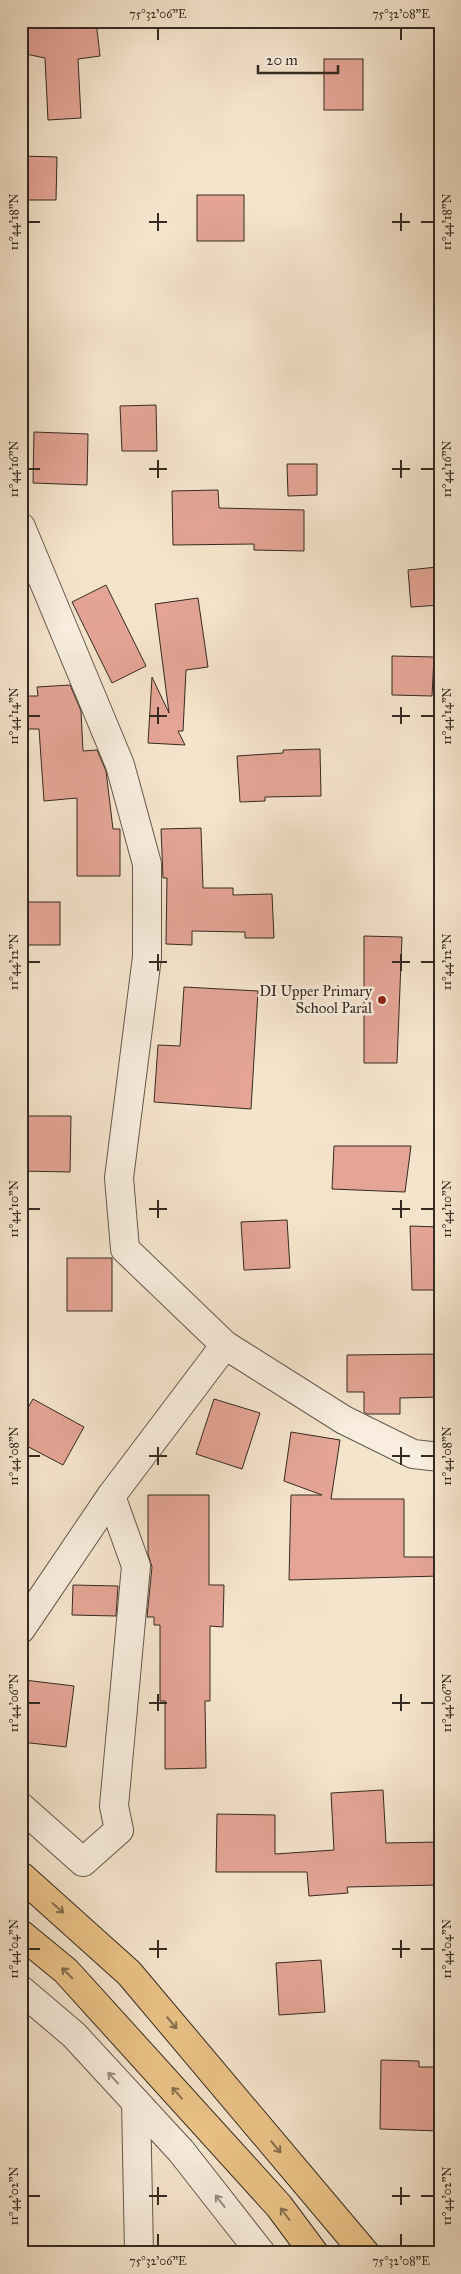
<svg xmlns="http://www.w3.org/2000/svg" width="461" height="2274" viewBox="0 0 461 2274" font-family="'IM FELL Great Primer',serif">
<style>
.building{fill:#e4a596;stroke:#342a21}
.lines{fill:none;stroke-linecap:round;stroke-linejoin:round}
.minor-casing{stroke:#64584c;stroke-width:30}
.highway-casing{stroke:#342a21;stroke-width:30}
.minor{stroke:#f8edde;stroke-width:28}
.highway{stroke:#eac286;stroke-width:28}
.oneway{stroke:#866e4e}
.oneway2{stroke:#968c80}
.ticks{fill:none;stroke:#342a21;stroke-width:2}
.poi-dot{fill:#8f2418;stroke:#f8edde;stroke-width:2}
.labels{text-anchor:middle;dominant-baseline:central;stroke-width:5;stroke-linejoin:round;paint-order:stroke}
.poi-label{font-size:15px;fill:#342a21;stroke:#f8edde;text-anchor:end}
.neatline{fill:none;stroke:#342a21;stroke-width:2}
.ticks-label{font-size:12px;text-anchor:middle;fill:#342a21}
</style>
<rect width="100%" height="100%" fill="#f5e4cc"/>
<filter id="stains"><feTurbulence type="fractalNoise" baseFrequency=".004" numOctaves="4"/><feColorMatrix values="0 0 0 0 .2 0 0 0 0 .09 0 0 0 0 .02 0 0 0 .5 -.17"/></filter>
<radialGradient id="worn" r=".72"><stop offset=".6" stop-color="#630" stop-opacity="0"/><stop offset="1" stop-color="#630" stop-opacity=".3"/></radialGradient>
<g class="building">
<polygon points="21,21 96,21 100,56 78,59 81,118 48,120 45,58 21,53"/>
<rect x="324" y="59" width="39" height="51"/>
<polygon points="21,156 57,157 56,200 21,200"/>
<rect x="197" y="195" width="47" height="46"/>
<polygon points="156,405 157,451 122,451 120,406"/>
<polygon points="34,432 88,434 87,485 33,483"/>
<polygon points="287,464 317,464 317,495 288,496"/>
<polygon points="218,490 219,508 304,510 304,551 254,550 254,544 173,545 172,491"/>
<polygon points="437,567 440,605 411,607 408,570"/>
<polygon points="106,585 146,666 112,683 72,602"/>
<polygon points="198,598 208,667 186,670 183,731 178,731 185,745 148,743 152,677 169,713 155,604"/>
<polygon points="392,656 434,657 432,696 392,695"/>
<polygon points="70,685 81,711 83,751 97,750 106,771 113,829 120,829 120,876 77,876 77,798 44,801 39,729 21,729 21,696 38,696 37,687"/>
<polygon points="320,749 321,796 265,797 265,801 240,802 237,756 283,753 283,750"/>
<polygon points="201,828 203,888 233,888 233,895 272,894 274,938 245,938 245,932 192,931 192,945 166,944 167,878 163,878 161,829"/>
<rect x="21" y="902" width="39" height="43"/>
<polygon points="364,936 402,937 397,1063 364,1063"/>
<polygon points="184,987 258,991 251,1109 154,1102 158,1045 180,1046"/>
<polygon points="21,1116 71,1116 70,1172 21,1171"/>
<polygon points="334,1146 411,1146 405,1192 332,1189"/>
<polygon points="287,1220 290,1268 244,1270 241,1222"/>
<polygon points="410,1226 440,1227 440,1290 412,1290"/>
<rect x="67" y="1258" width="45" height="53"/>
<polygon points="440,1354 440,1397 400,1398 400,1414 367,1414 364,1412 364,1392 347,1392 347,1355"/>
<polygon points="33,1399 84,1427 63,1465 21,1443 21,1420"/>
<polygon points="214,1399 260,1413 242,1469 196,1454"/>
<polygon points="291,1432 340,1440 331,1499 404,1499 404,1557 440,1557 440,1576 289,1580 291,1495 322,1495 284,1481"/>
<polygon points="148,1495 209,1495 209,1585 224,1585 223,1627 210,1626 210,1701 205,1701 206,1768 165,1769 165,1701 160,1701 160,1625 154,1625 154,1617 147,1617 152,1567 148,1554"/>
<polygon points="73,1585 118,1586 116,1616 72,1615"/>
<polygon points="24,1680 74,1686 66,1747 21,1742 21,1701"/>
<polygon points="383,1790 386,1843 440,1842 440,1885 347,1887 348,1893 309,1896 307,1872 216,1872 217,1814 275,1815 275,1854 334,1850 331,1793"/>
<polygon points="321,1960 325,2012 279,2015 276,1963"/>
<polygon points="381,2060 419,2061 419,2067 440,2067 440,2131 380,2129"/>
</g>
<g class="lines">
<defs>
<g id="minor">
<polyline points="21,527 120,765 147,864 147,957 119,1178 125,1249 225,1345 344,1420 413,1454 440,1457"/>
<polyline points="21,1629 111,1496 225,1345"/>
<polyline points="21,1807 83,1862 119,1830 114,1806 136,1566 111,1496"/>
<polyline points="21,1990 74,2035 181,2151 261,2253"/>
<polyline points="136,2102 139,2253"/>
</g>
<g id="highway">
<polyline points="21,1876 129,1973 365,2253"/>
<polyline points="21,1934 66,1971 279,2206 314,2253"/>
</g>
</defs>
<use href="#minor" class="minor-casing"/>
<use href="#highway" class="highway-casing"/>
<use href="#minor" class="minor"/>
<use href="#highway" class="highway"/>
</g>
<defs><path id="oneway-shaft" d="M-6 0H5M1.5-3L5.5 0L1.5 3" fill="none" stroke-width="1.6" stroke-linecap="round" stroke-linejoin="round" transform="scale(1.25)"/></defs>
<g class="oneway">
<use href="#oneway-shaft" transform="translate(58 1908) rotate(42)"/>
<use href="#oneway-shaft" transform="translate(67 1973) rotate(-135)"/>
<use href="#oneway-shaft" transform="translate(172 2023) rotate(50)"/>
<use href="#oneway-shaft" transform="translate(177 2093) rotate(-132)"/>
<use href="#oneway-shaft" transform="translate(276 2147) rotate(50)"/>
<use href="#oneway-shaft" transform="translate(285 2214) rotate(-127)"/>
</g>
<g class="oneway2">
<use href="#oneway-shaft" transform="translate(113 2078) rotate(-133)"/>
<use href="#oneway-shaft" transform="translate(220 2201) rotate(-128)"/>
</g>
<path class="ticks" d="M158 28V40M401 28V40M158 213V231M401 213V231M28 222H40M149 222H167M392 222H410M421 222H434M158 460V478M401 460V478M28 469H40M149 469H167M392 469H410M421 469H434M158 707V724M401 707V724M28 716H40M149 716H167M392 716H410M421 716H434M158 954V971M401 954V971M28 962H40M149 962H167M392 962H410M421 962H434M158 1200V1218M401 1200V1218M28 1209H40M149 1209H167M392 1209H410M421 1209H434M158 1447V1465M401 1447V1465M28 1456H40M149 1456H167M392 1456H410M421 1456H434M158 1694V1711M401 1694V1711M28 1703H40M149 1703H167M392 1703H410M421 1703H434M158 1940V1958M401 1940V1958M28 1949H40M149 1949H167M392 1949H410M421 1949H434M158 2187V2205M401 2187V2205M28 2196H40M149 2196H167M392 2196H410M421 2196H434M158 2234V2246M401 2234V2246"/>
<circle class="poi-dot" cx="382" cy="1000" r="5"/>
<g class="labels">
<g class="poi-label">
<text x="372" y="991">DI Upper Primary<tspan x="372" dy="17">School Paral</tspan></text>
</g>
</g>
<rect width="461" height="2274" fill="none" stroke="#f5e4cc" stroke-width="55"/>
<path d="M258 65v8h80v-8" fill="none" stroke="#342a21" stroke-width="2.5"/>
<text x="266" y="65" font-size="15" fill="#342a21" stroke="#f8edde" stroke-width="4" paint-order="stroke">20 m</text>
<rect x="28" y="28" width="406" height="2218" class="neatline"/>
<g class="ticks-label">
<text x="158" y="18">75°32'06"E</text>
<text x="401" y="18">75°32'08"E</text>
<text transform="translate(14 222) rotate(-90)" y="4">11°44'18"N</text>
<text transform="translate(447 222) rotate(-90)" y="4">11°44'18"N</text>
<text transform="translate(14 469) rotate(-90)" y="4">11°44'16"N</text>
<text transform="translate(447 469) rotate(-90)" y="4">11°44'16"N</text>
<text transform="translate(14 716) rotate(-90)" y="4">11°44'14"N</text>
<text transform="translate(447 716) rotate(-90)" y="4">11°44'14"N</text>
<text transform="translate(14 962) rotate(-90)" y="4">11°44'12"N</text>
<text transform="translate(447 962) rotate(-90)" y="4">11°44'12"N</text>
<text transform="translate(14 1209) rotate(-90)" y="4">11°44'10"N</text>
<text transform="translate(447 1209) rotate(-90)" y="4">11°44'10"N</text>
<text transform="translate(14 1456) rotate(-90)" y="4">11°44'08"N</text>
<text transform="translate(447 1456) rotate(-90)" y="4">11°44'08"N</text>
<text transform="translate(14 1703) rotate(-90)" y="4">11°44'06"N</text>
<text transform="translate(447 1703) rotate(-90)" y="4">11°44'06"N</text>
<text transform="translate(14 1949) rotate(-90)" y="4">11°44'04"N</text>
<text transform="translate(447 1949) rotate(-90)" y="4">11°44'04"N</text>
<text transform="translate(14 2196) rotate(-90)" y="4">11°44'02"N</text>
<text transform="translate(447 2196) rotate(-90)" y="4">11°44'02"N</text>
<text x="158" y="2265">75°32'06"E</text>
<text x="401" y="2265">75°32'08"E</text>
</g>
<rect width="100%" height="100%" filter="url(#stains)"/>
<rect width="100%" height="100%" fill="url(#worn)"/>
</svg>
